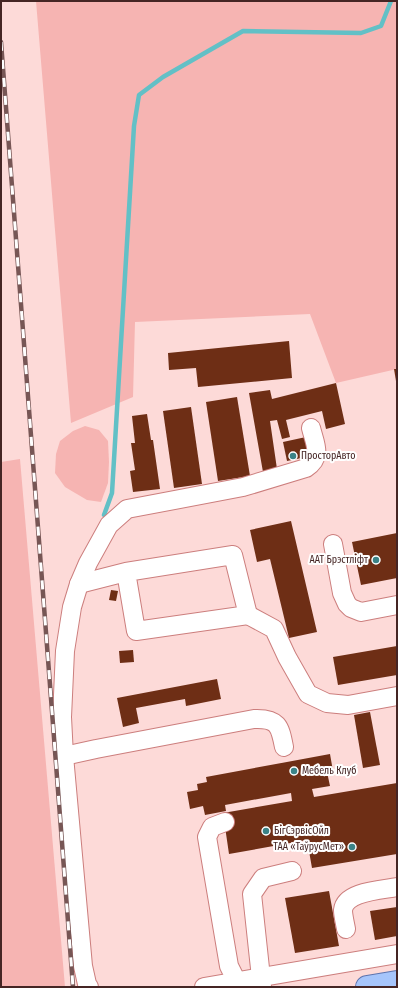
<svg xmlns="http://www.w3.org/2000/svg" width="398" height="988" viewBox="0 0 398 988" font-family="'Fira Sans Condensed',sans-serif">
<style>
.green{fill:#f6b4b2}
.lines{fill:none;stroke-linecap:round;stroke-linejoin:round}
.stream{stroke:#62c0c6;stroke-width:4.5}
.building{fill:#6e2e15}
.minor-casing{stroke:#cc7e7d;stroke-width:20}
.major-casing{stroke:#5e74ae;stroke-width:24}
.minor{stroke:#fff;stroke-width:18}
.major{stroke:#a6c5fb;stroke-width:22}
.rail-casing{stroke:#775655;stroke-width:4.5}
.rail{stroke:#fff;stroke-width:3;stroke-dasharray:9;stroke-linecap:butt}
.poi-dot{fill:#3b8387;stroke:#fff;stroke-width:1.5}
.labels{text-anchor:middle;dominant-baseline:central;stroke-width:4;stroke-linejoin:round;paint-order:stroke}
.poi-label{font-size:10px;fill:#452524;stroke:#fff;text-anchor:start}
</style>
<rect width="100%" height="100%" fill="#fddad8"/>
<g class="green">
<polygon points="36,1 397,1 397,369 336,383 310,314 135,322 133,397 71,423"/>
<polygon points="85,426 99,430 108,441 109,462 108,483 101,502 87,500 65,487 55,473 56,454 60,441 73,431"/>
<polygon points="20,459 65,987 1,987 1,462"/>
</g>
<g class="lines">
<polyline class="stream" points="104,515 112,493 134,126 139,95 163,77 243,31 361,33 381,26 391,1"/>
</g>
<g class="building">
<polygon points="289,341 292,378 198,387 196,368 169,370 168,353"/>
<polygon points="394,369 397,369 397,381 396,381"/>
<polygon points="336,383 345,424 326,429 322,411 286,420 290,437 282,439 277,420 270,421 277,469 263,472 249,393 270,390 272,399"/>
<polygon points="237,397 250,476 218,481 206,402"/>
<polygon points="191,407 202,484 174,488 163,411"/>
<polygon points="147,414 151,440 153,440 160,489 133,492 130,471 135,470 131,443 135,443 132,416"/>
<polygon points="306,437 311,456 287,461 283,442"/>
<polygon points="291,521 317,632 289,638 270,559 257,562 250,530"/>
<polygon points="397,533 397,578 361,585 352,542"/>
<polygon points="111,590 118,591 116,601 109,600"/>
<polygon points="397,646 397,675 338,685 333,657"/>
<polygon points="133,650 134,662 120,663 119,651"/>
<polygon points="217,679 221,699 186,706 185,699 136,708 139,723 123,727 117,698"/>
<polygon points="370,712 380,765 363,768 354,715"/>
<polygon points="330,754 333,771 327,772 330,786 312,789 314,797 397,783 397,854 312,868 307,840 229,854 223,813 292,801 291,793 225,805 226,811 205,815 203,806 190,809 187,792 198,790 197,784 207,782 206,777"/>
<polygon points="329,891 339,946 295,953 285,898"/>
<polygon points="397,907 397,936 375,940 370,911"/>
</g>
<g class="lines">
<defs>
<g id="minor">
<polyline points="333,544 342,593 347,604 351,608 361,612 397,605"/>
<polyline points="79,584 126,572 233,555 248,615 136,631 126,572"/>
<polyline points="248,615 274,629 287,657 308,694 327,703 348,705 397,696"/>
<path d="M64 756 96 749 254 719C278 718 280 726 284 747"/>
<polyline points="225,822 212,827 207,837 229,966 237,982"/>
<path d="M346 929C345 923 343 916 343 910 345 891 382 890 397 887"/>
<path d="M89 987 87 984 83 966 64 756 62 717 65 651 72 607 79 584 88 563 109 525 127 509 243 487 306 468C323 457 315 444 311 428"/>
<polyline points="204,987 397,954"/>
<polyline points="262,987 252,894 263,878 292,871"/>
</g>
<polyline id="major" points="367,987 397,982"/>
</defs>
<use href="#minor" class="minor-casing"/>
<use href="#major" class="major-casing"/>
<use href="#minor" class="minor"/>
<use href="#major" class="major"/>
<defs>
<polyline id="rail" points="1,42 73,987"/>
</defs>
<use href="#rail" class="rail-casing"/>
<use href="#rail" class="rail"/>
</g>
<g class="poi-dot">
<circle cx="293" cy="456" r="4"/>
<circle cx="376" cy="560" r="4"/>
<circle cx="294" cy="771" r="4"/>
<circle cx="266" cy="831" r="4"/>
<circle cx="352" cy="847" r="4"/>
</g>
<g class="labels">
<g class="poi-label">
<text x="301" y="456">ПросторАвто</text>
<text x="368" y="560" text-anchor="end">ААТ Брэстліфт</text>
<text x="302" y="771">Мебель Клуб</text>
<text x="274" y="831">БігСэрвісОйл</text>
<text x="344" y="847" text-anchor="end">ТАА «ТаўрусМет»</text>
</g>
</g>
<rect width="398" height="988" fill="none" stroke="#452524" stroke-width="4"/>
</svg>
